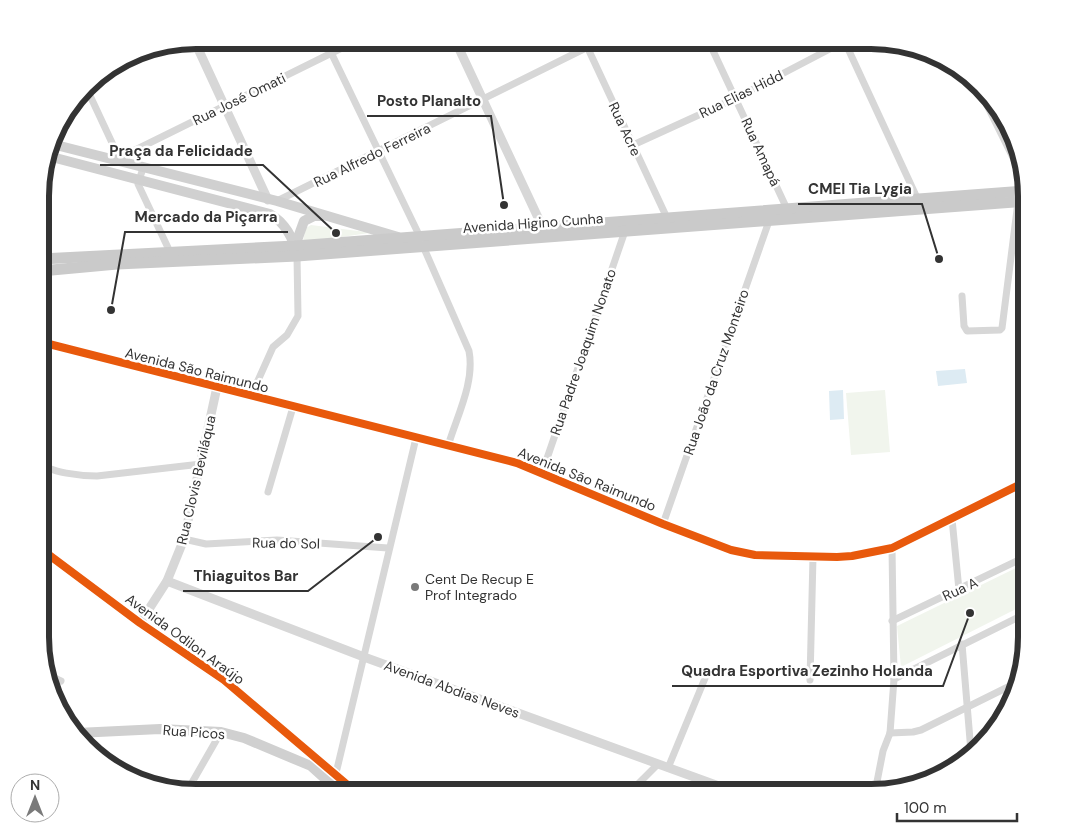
<svg xmlns="http://www.w3.org/2000/svg" width="1067" height="833" viewBox="0 0 1067 833" font-family="'DM Sans',sans-serif">
<style>
.green{fill:#f1f5ed}
.water{fill:#ddebf3}
.lines{fill:none;stroke-linecap:round;stroke-linejoin:round}
.minor{stroke:#d7d7d7;stroke-width:7}
.tertiary{stroke:#d7d7d7;stroke-width:9}
.secondary{stroke:#d0d0d0;stroke-width:10}
.primary{stroke:#cacaca;stroke-width:11}
.cycleway-casing{stroke:#fff;stroke-width:11}
.cycleway{stroke:#e8590c;stroke-width:8}
.poi-dot{fill:#7a7a7a;stroke:#fff;stroke-width:2}
.labels{text-anchor:middle;dominant-baseline:central;stroke-width:5;stroke-linejoin:round;paint-order:stroke}
.street-label{font-size:14px;fill:#333;stroke:#fff}
.poi-label{font-size:14px;fill:#333;stroke:#fff;text-anchor:start}
.rim{fill:none;stroke:#333;stroke-width:6}
.leader{fill:none;stroke:#333;stroke-width:2}
.callout-dot{fill:#333;stroke:#fff;stroke-width:2}
.callout-label{font-size:15px;text-anchor:middle;font-weight:bold;fill:#333;stroke:#fff;stroke-width:5;stroke-linejoin:round;paint-order:stroke}
</style>
<rect width="100%" height="100%" fill="#fff"/>
<g class="green">
<polygon points="311,225 366,232 369,233 314,241 303,241 306,228"/>
<polygon points="885,390 890,452 851,455 846,393"/>
<polygon points="1022,565 1026,604 901,667 897,626"/>
</g>
<g class="water">
<polygon points="965,369 967,383 938,386 936,371"/>
<polygon points="843,390 844,419 830,420 829,391"/>
</g>
<g class="lines">
<g class="minor">
<polyline points="325,40 420,237"/>
<polyline points="584,40 667,218"/>
<polyline points="708,40 787,209"/>
<polyline points="844,40 918,200"/>
<polyline points="974,79 1022,176"/>
<polyline points="86,87 121,162"/>
<polyline points="633,145 736,98 847,40"/>
<polyline points="119,158 358,40"/>
<polyline points="143,168 138,184 170,252"/>
<polyline points="277,201 602,40"/>
<path d="M423 246 469 351C475 382 457 416 448 446"/>
<polyline points="962,296 964,326 967,331 1000,330 1002,328 1018,202"/>
<polyline points="251,396 273,347 287,335 298,316 297,256"/>
<polyline points="41,458 41,446"/>
<path d="M41 462C47 473 84 476 97 476L201 464"/>
<polyline points="542,473 625,231"/>
<polyline points="268,492 293,407"/>
<polyline points="952,519 959,590"/>
<polyline points="663,524 769,221"/>
<polyline points="184,539 206,544 277,540 388,548"/>
<polyline points="41,574 51,557"/>
<polyline points="892,621 1027,556"/>
<polyline points="962,644 971,752"/>
<polyline points="48,675 61,681"/>
<polyline points="894,679 1027,613"/>
<polyline points="810,680 813,557"/>
<polyline points="890,733 913,732 921,730 1018,682"/>
<polyline points="668,768 708,671"/>
<polyline points="331,777 337,769 416,438"/>
<polyline points="875,792 883,751 890,733 894,679 892,548"/>
<polyline points="186,793 221,732"/>
<polyline points="629,793 658,764"/>
</g>
<g class="tertiary">
<polyline points="194,40 268,200"/>
<polyline points="455,40 542,226"/>
<polyline points="41,342 517,463 663,524 731,550 755,555 837,557 852,556 892,548 1027,481"/>
<polyline points="167,581 364,657 738,793"/>
<polyline points="140,623 167,581 184,539 217,387"/>
</g>
<g class="secondary">
<polyline points="52,144 277,201 398,237"/>
<path d="M48 156 270 214C284 222 294 238 296 254"/>
<polyline points="295,246 304,221 314,216 321,216"/>
<polyline points="41,549 140,623 224,680 357,793"/>
<polyline points="77,733 160,729 221,732 244,738 311,766 341,793"/>
</g>
<g class="primary">
<polyline points="41,259 295,246 1026,191"/>
<polyline points="41,271 117,264 297,256 1027,201"/>
</g>
<defs>
<g id="cycleway">
<polyline points="41,342 517,463 663,524 731,550 755,555 837,557 852,556 892,548 1027,481"/>
<polyline points="41,549 140,623 224,680 357,793"/>
</g>
</defs>
<use href="#cycleway" class="cycleway-casing"/>
<use href="#cycleway" class="cycleway"/>
</g>
<circle class="poi-dot" cx="415" cy="587" r="5"/>
<g class="labels">
<g class="street-label">
<text transform="translate(741 94) rotate(-26)">Rua Elias Hidd</text>
<text transform="translate(239 99) rotate(-26)">Rua José Omati</text>
<text transform="translate(625 129) rotate(65)">Rua Acre</text>
<text transform="translate(761 152) rotate(65)">Rua Amapá</text>
<text transform="translate(372 155) rotate(-26)">Rua Alfredo Ferreira</text>
<text transform="translate(533 223) rotate(-4)">Avenida Higino Cunha</text>
<text transform="translate(583 352) rotate(-71)">Rua Padre Joaquim Nonato</text>
<text transform="translate(197 370) rotate(14)">Avenida São Raimundo</text>
<text transform="translate(716 372) rotate(-71)">Rua João da Cruz Monteiro</text>
<text transform="translate(587 479) rotate(22)">Avenida São Raimundo</text>
<text transform="translate(196 480) rotate(-77)">Rua Clovis Beviláqua</text>
<text transform="translate(286 543) rotate(1)">Rua do Sol</text>
<text transform="translate(960 589) rotate(-25)">Rua A</text>
<text transform="translate(185 639) rotate(36)">Avenida Odilon Araújo</text>
<text transform="translate(452 689) rotate(20)">Avenida Abdias Neves</text>
<text transform="translate(194 732) rotate(4)">Rua Picos</text>
</g>
<g class="poi-label">
<text x="425" y="579">Cent De Recup E<tspan x="425" dy="16">Prof Integrado</tspan></text>
</g>
</g>
<path d="M0 0H1067V833H0ZM196 49H871A147 147 0 0 1 1018 196V637A147 147 0 0 1 871 784H196A147 147 0 0 1 49 637V196A147 147 0 0 1 196 49Z" fill="#fff" fill-rule="evenodd"/>
<path class="rim" d="M196 49H871A147 147 0 0 1 1018 196V637A147 147 0 0 1 871 784H196A147 147 0 0 1 49 637V196A147 147 0 0 1 196 49Z"/>
<path class="leader" d="M504 205L491 116H367M336 233L263 165H100M939 259L922 204H798M111 310L125 232H288M378 537L308 591H183M970 613L943 686H672"/>
<g class="callout-dot">
<circle cx="504" cy="205" r="5"/>
<circle cx="336" cy="233" r="5"/>
<circle cx="939" cy="259" r="5"/>
<circle cx="111" cy="310" r="5"/>
<circle cx="378" cy="537" r="5"/>
<circle cx="970" cy="613" r="5"/>
</g>
<g class="callout-label">
<text x="429" y="106">Posto Planalto</text>
<text x="181" y="156">Praça da Felicidade</text>
<text x="860" y="194">CMEI Tia Lygia</text>
<text x="206" y="222">Mercado da Piçarra</text>
<text x="246" y="581">Thiaguitos Bar</text>
<text x="807" y="676">Quadra Esportiva Zezinho Holanda</text>
</g>
<g transform="translate(35 798)"><circle r="24" fill="#ffffff" stroke="#adadad"/>
<path d="M0-4L9 19L0 12L-9 19Z" fill="#7a7a7a"/>
<text y="-8" font-size="14" font-weight="bold" text-anchor="middle" fill="#333333">N</text>
</g>
<path d="M897 813v8h120v-8" fill="none" stroke="#333333" stroke-width="2.5"/>
<text x="904" y="813" font-size="15" fill="#333333" stroke="#ffffff" stroke-width="4" paint-order="stroke">100 m</text>
</svg>
